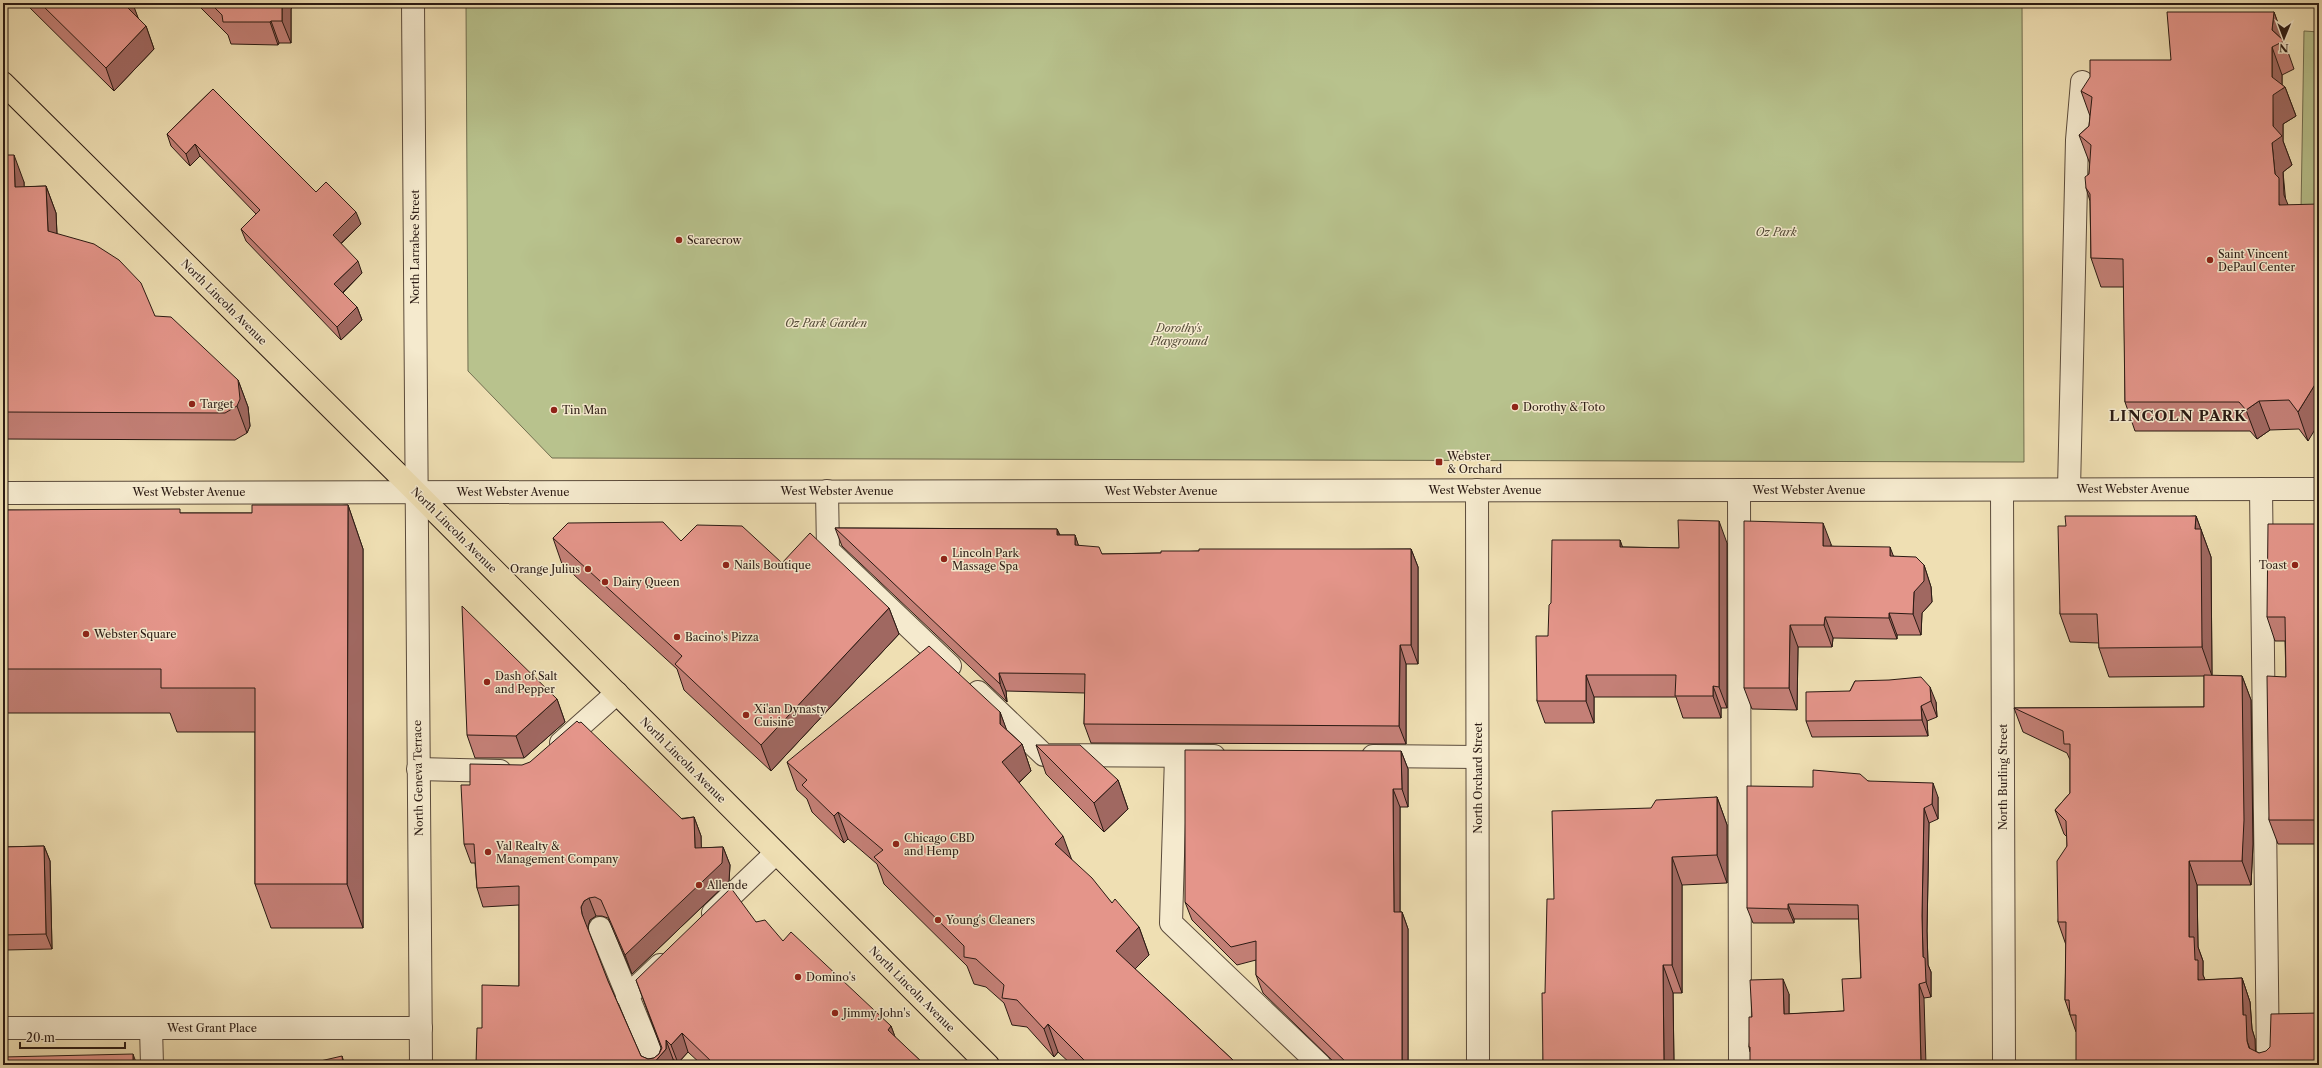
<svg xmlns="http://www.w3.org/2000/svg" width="2322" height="1068" viewBox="0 0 2322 1068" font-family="'Libre Caslon Text',serif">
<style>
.green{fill:#b8c28d;stroke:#716e50}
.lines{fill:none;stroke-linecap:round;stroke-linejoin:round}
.minor-casing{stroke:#5b4b3b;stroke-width:24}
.major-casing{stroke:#2a1a13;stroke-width:24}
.minor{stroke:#f5eace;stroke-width:22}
.major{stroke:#efdfb3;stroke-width:22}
.wall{fill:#c48077;stroke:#2a1a13}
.shaded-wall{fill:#a06861;stroke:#2a1a13}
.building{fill:#e4958a;stroke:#2a1a13}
.poi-dot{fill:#8f2418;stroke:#f5eace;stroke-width:1.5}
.labels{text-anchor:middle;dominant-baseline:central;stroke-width:3;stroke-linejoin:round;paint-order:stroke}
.park-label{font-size:11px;font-style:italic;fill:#554c38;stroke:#f5eace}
.poi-label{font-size:11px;fill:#2a1a13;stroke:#f5eace;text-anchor:start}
.street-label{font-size:11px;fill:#2a1a13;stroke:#f5eace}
.district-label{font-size:15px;font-weight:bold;letter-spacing:1px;fill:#2a1a13;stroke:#f5eace}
</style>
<rect width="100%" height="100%" fill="#efdfb3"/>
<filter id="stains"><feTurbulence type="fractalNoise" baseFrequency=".005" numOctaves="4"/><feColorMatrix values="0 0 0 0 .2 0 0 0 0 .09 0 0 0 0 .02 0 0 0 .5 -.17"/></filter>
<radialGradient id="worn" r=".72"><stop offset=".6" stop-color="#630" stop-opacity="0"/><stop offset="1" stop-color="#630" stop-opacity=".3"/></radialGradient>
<g class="green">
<polygon points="466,3 2022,3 2024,462 552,458 468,371"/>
<polygon points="2304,31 2319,32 2319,211 2301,211"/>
</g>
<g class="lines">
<defs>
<g id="minor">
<polyline points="413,3 421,1065"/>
<polyline points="2069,489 2077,140 2082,82"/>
<polyline points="2261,489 2268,1065"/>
<polyline points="1477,490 1478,1065"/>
<polyline points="1739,490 1740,1065"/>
<polyline points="2002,490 2004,1065"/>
<polyline points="827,491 828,550 950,666"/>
<polyline points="3,493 2319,489"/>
<polyline points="978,692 1044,755 1214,756"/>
<polyline points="561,743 617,693"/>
<polyline points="1176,756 1171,923 1320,1065"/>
<polyline points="1373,756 1477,757"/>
<polyline points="418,769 500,771"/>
<polyline points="713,913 776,853"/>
<polyline points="600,928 656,1065"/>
<polyline points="627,996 660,965"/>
<polyline points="3,1028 421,1028"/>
<polyline points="151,1028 152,1065"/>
</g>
<polyline id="major" points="3,83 416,492 988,1065"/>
</defs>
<use href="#minor" class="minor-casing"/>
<use href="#major" class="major-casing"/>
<use href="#minor" class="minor"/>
<use href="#major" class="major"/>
</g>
<g class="wall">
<polygon points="25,3 132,3 138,18 146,26 154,49 114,91"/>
<polygon points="196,3 295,3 291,9 291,43 279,43 278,45 231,44 228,35"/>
<polygon points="2274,12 2294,69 2282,75 2282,85 2285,87 2296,116 2283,124 2283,141 2292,165 2283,172 2308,441 2299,429 2270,430 2257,439 2250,431 2135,431 2125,402 2124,287 2101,287 2091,258 2090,201 2086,188 2089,174 2090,164 2079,135 2089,126 2090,116 2081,91 2171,60"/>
<polygon points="213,89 316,192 361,224 341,244 362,273 343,293 357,307 362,320 341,340 246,241 241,229 256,214 200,156 190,166 171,146 167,134"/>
<polygon points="3,155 24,182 24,187 46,186 56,213 57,234 155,316 238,380 248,407 250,426 247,433 235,440 3,439"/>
<polygon points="348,505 363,549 363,928 271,928 255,884 255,732 177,732 170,713 3,713 3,510 181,513 252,513"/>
<polygon points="2196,516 2211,557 2212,676 2242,676 2251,700 2253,844 2251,885 2197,885 2198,947 2203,961 2203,975 2205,980 2242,978 2250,1002 2252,1029 2255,1039 2255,1051 2259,1053 2319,1065 2076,1032 2065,1000 2066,945 2058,922 2067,846 2067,837 2064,834 2055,810 2070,793 2070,760 2067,753 2023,732 2014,708 2204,707 2204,676 2109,677 2099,648 2099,643 2070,642 2060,614 2066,526"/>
<polygon points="2319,524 2319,844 2278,844 2269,820 2286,677 2285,641 2275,641 2267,617"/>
<polygon points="835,528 1057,529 1060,535 1075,535 1078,545 1102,554 1161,553 1199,551 1411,549 1418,567 1418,664 1406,664 1406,744 1091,743 1084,724 1085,693 1006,691 1007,702 842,546"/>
<polygon points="553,538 681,541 782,563 889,608 899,634 771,771 684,690 677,669 562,564"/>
<polygon points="1620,540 1622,547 1679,548 1727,543 1727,708 1721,708 1721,718 1683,718 1676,697 1594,697 1594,723 1545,723 1537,701 1548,636"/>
<polygon points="1831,544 1831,546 1893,556 1924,565 1931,587 1932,602 1922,613 1921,635 1897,635 1897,639 1833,638 1832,647 1798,647 1797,710 1752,709 1744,688"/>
<polygon points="1855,681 1936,702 1937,717 1927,721 1928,736 1812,737 1806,721 1850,691"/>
<polygon points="557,699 565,722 524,758 475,758 467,735"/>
<polygon points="1000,712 1006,729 1022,744 1031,771 1019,783 1071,859 1112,903 1139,927 1149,955 1135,969 1234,1061 1235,1065 1072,1065 1058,1052 1054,1057 1027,1027 1012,1025 1004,1003 986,987 974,984 967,966 884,884 877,864 848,839 844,843 812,812 807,799 797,790 787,762"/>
<polygon points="1036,745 1118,780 1128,809 1104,832 1046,774"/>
<polygon points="1401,751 1408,769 1408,807 1400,807 1400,912 1402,912 1408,929 1408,1065 1337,1065 1263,993 1256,975 1256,960 1237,965 1192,920 1185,902"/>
<polygon points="1868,781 1938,797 1938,819 1929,823 1927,931 1928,965 1931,972 1931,997 1924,998 1750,1052 1749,1047 1752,1017 1789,994 1789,1014 1844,1011 1861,978 1859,919 1794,919 1794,923 1753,923 1747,908 1813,787"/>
<polygon points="1717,797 1727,825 1727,883 1682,885 1682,993 1673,993 1674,1065 1543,1065 1545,993 1651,808"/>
<polygon points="694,817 701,836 701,848 723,847 730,865 729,881 632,974 608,918 602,916 596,916 590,920 588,926 588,931 608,981 641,1056 648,1059 654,1058 659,1054 661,1048 636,980 756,922 783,941 891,1026 895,1037 925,1065 702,1065 688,1052 678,1063 673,1059 673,1065 476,1065 482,1028 519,986 519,905 483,907 477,888 475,863 471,863 464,844"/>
<polygon points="44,846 50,861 52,949 6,950 3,941 3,847"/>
</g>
<g class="shaded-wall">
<polygon points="282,3 295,3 291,9 291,43 282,21"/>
<polygon points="133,4 141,26 128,8"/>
<polygon points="2274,12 2284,40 2284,42 2284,41 2272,30"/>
<polygon points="271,21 279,43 278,45 270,22"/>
<polygon points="146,26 154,49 114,91 106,68"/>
<polygon points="2272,47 2282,75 2282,89 2285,87 2296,116 2283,124 2283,141 2292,165 2283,172 2284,195 2289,207 2279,205 2275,174 2272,143 2273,126 2272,77"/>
<polygon points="195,144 200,156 190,166 186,154"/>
<polygon points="14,155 24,182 25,214 15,187"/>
<polygon points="46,186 56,213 58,258 48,231"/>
<polygon points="356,212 361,224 337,247 333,235"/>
<polygon points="358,261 362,273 339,296 334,284"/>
<polygon points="357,307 362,320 341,340 337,327"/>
<polygon points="2319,378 2319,423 2308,441 2298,412"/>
<polygon points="238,380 248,407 250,426 247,433 237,406"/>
<polygon points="2259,401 2270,430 2257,439 2246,410"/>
<polygon points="348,505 363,549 363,928 347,884"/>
<polygon points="2196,516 2211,557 2212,676 2202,647 2195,529"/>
<polygon points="1719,521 1727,543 1727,708 1719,687"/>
<polygon points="1823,523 1831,544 1830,567 1823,546"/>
<polygon points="1057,529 1064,547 1057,535"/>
<polygon points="1075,535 1081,553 1075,545"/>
<polygon points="1620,540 1628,562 1620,547"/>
<polygon points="1890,547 1898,568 1890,556"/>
<polygon points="1411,549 1418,567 1418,664 1411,645"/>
<polygon points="1924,565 1931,587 1932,602 1922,613 1921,635 1913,614 1914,592"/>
<polygon points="889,608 899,634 771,771 761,745"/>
<polygon points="1889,613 1897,635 1897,639 1889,618"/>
<polygon points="1825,617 1833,638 1832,647 1824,625"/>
<polygon points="1790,625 1798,647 1797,710 1789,688"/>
<polygon points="1400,645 1406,664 1406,744 1399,726"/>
<polygon points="999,673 1006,691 1007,702 1000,684"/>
<polygon points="1586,675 1594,697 1594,723 1586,701"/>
<polygon points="2242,676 2251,700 2253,844 2251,885 2242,861"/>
<polygon points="1713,686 1721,708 1721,718 1713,696"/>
<polygon points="1930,687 1936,702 1937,717 1931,701"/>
<polygon points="557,699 565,722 524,758 516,736"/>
<polygon points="1921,706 1927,721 1928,736 1922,720"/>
<polygon points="1000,712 1010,739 1000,724"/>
<polygon points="1022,744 1031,771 1012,789 1002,762"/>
<polygon points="1401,751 1408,769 1408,807 1402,789"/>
<polygon points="1118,780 1128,809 1104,832 1094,803"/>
<polygon points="1933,783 1938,797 1938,819 1932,804"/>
<polygon points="1393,789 1400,807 1400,929 1394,912"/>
<polygon points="1717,797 1727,825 1727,883 1717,855"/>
<polygon points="1924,808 1929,823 1927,931 1928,965 1931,972 1931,997 1926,982 1923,957 1922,916"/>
<polygon points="838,812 848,839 844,843 834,816"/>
<polygon points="694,817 701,836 702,867 695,848"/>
<polygon points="1063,836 1073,863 1055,844"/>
<polygon points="44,846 50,861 52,949 46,934"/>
<polygon points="723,847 730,865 729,881 632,974 625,955"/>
<polygon points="1672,857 1682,885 1682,993 1672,965"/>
<polygon points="2189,861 2197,885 2198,947 2203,961 2203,975 2207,984 2198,980 2189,937"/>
<polygon points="589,898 596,916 590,920 588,926 588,933 582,914 581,907 584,901"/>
<polygon points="1788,904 1794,919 1794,923 1788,909"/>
<polygon points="1402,912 1408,929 1408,1065 1402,1065"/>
<polygon points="1139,927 1149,955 1126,978 1116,951"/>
<polygon points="1663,965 1673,993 1674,1065 1664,1065"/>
<polygon points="2242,978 2250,1002 2252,1029 2255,1039 2256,1065 2247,1041 2243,1015"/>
<polygon points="1783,979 1789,994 1789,1028 1784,1014"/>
<polygon points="1919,984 1924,998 1926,1065 1921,1065"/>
<polygon points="1048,1024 1058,1052 1054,1057 1044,1029"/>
<polygon points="891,1026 898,1045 888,1030"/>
<polygon points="682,1033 688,1052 678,1063 671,1045"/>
<polygon points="666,1040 673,1059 673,1065 652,1065 666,1049"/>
<polygon points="133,1054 137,1065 133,1061"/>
<polygon points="342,1056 345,1065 343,1065"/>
<polygon points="1234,1061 1235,1065 1230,1065"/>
</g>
<g class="building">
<polygon points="40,3 132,3 133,4 128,8 146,26 106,68"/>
<polygon points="210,3 282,3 282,21 271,21 270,22 223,22 222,15"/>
<polygon points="2167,12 2274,12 2272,30 2284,41 2272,47 2272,77 2285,87 2273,95 2273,126 2282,136 2272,143 2275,174 2279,178 2279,205 2319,204 2319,378 2298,412 2289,400 2259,401 2246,410 2239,402 2125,402 2123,259 2091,258 2090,194 2086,188 2085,177 2089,174 2091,145 2079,135 2089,126 2092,97 2081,91 2090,77 2090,60 2171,60"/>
<polygon points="213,89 316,192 326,182 356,212 333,235 358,261 334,284 357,307 337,327 241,229 260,210 195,144 186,154 167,134"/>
<polygon points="3,155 14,155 15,187 46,186 48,231 94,244 119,260 141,283 155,316 171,317 238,380 240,399 237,406 225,413 3,412"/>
<polygon points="252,505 348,505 347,884 255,884 255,688 161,688 161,669 3,669 3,510 180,509 180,513 252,513"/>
<polygon points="2065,516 2196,516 2195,529 2201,529 2202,647 2099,648 2097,614 2060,614 2058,526 2066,526"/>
<polygon points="1678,520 1719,521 1719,687 1713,686 1713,696 1675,696 1676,675 1586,675 1586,701 1537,701 1536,636 1548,636 1549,605 1551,603 1552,540 1620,540 1620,547 1679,548"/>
<polygon points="1744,521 1823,523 1823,546 1890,547 1890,556 1916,557 1924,565 1924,581 1914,592 1913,614 1889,613 1889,618 1825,617 1824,625 1790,625 1789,688 1744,688"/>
<polygon points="663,522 681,541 697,525 742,526 782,563 810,533 889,608 761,745 675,664 682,656 553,538 568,523"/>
<polygon points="2268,524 2319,524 2319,820 2269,820 2267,676 2286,677 2285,617 2267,617"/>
<polygon points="835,528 1057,529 1057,535 1075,535 1075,545 1099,547 1102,554 1161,553 1161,551 1199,551 1199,549 1411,549 1411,645 1400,645 1399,726 1084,724 1085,674 999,673 1000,684"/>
<polygon points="462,606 557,699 516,736 467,735"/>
<polygon points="929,646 1000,712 1000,724 1022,744 1002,762 1063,836 1055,844 1092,878 1112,903 1115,899 1139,927 1116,951 1234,1061 1230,1065 1089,1065 1048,1024 1044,1029 1017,1000 1002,998 1004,985 976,959 964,957 964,946 874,857 883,850 838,812 834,816 802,785 807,780 787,762"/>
<polygon points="2204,675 2242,676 2244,820 2242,861 2189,861 2189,937 2194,937 2195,960 2198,960 2198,980 2242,978 2243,1015 2246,1015 2247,1041 2249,1048 2259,1053 2266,1051 2270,1047 2271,1014 2319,1013 2319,1065 2076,1065 2076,1015 2070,1015 2069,1000 2065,1000 2066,922 2058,922 2057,861 2067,846 2066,821 2055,810 2070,793 2070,744 2064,744 2063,731 2014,708 2204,707"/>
<polygon points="1921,677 1930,687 1931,701 1921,706 1922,720 1806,721 1806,692 1850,691 1855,681 1889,680"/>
<polygon points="577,721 579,723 581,722 682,819 694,817 695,848 723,847 722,863 625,955 601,900 595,897 589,898 584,901 581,907 582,914 608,981 641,1056 648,1059 654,1058 659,1054 662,1048 636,980 731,888 756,922 765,920 783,941 791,932 891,1026 888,1030 925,1065 715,1065 682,1033 671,1045 666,1040 666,1049 652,1065 488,1065 488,1064 476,1064 477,1028 482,1028 482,985 519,986 519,886 477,888 474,844 464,844 461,785 470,785 470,764 522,765 530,762"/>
<polygon points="1036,745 1080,745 1118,780 1094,803"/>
<polygon points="1185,750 1401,751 1402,789 1393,789 1394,912 1402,912 1402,1065 1349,1065 1256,975 1256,941 1231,947 1185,902"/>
<polygon points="1813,770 1860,774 1868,781 1933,783 1932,804 1924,808 1922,916 1923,957 1925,958 1926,982 1919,984 1921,1065 1750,1065 1750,1047 1749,1047 1749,1017 1752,1017 1750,980 1783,979 1784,1014 1844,1011 1842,979 1861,978 1858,905 1788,904 1788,909 1747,908 1747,786 1813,787"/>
<polygon points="1717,797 1717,855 1672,857 1672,965 1663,965 1664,1065 1543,1065 1542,993 1545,993 1547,899 1554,899 1552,811 1651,808 1656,800"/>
<polygon points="44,846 46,934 3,935 3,847"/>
<polygon points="133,1054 133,1061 316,1062 342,1056 343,1065 3,1065 3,1057"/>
</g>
<g class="poi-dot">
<circle cx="679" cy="240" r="4"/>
<circle cx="2210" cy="260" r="4"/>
<circle cx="192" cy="404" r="4"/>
<circle cx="1515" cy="407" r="4"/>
<circle cx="554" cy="410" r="4"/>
<rect x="1435" y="458" width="8" height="8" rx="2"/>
<circle cx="944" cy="559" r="4"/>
<circle cx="726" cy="565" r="4"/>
<circle cx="2295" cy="565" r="4"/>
<circle cx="588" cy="569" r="4"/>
<circle cx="605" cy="582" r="4"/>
<circle cx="86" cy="634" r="4"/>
<circle cx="677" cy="637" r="4"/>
<circle cx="487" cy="682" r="4"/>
<circle cx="746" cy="715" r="4"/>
<circle cx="896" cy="844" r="4"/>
<circle cx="488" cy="852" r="4"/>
<circle cx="699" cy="885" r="4"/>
<circle cx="938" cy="920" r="4"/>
<circle cx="798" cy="977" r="4"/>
<circle cx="835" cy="1013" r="4"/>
</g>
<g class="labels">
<g class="park-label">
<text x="1776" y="232">Oz Park</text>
<text x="826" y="323">Oz Park Garden</text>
<text x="1179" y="328">Dorothy's<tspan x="1179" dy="13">Playground</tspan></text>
</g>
<g class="poi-label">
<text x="687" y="240">Scarecrow</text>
<text x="2218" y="254">Saint Vincent<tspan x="2218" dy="13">DePaul Center</tspan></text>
<text x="200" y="404">Target</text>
<text x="1523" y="407">Dorothy &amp; Toto</text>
<text x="562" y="410">Tin Man</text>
<text x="1447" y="456">Webster<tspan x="1447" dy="13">&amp; Orchard</tspan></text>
<text x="952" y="553">Lincoln Park<tspan x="952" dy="13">Massage Spa</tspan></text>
<text x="734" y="565">Nails Boutique</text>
<text x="2287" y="565" text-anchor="end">Toast</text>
<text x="580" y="569" text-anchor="end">Orange Julius</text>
<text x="613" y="582">Dairy Queen</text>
<text x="94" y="634">Webster Square</text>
<text x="685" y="637">Bacino's Pizza</text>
<text x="495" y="676">Dash of Salt<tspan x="495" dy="13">and Pepper</tspan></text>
<text x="754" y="709">Xi'an Dynasty<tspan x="754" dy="13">Cuisine</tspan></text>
<text x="904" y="838">Chicago CBD<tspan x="904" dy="13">and Hemp</tspan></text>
<text x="496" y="846">Val Realty &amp;<tspan x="496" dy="13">Management Company</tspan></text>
<text x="707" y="885">Allende</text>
<text x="946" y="920">Young's Cleaners</text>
<text x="806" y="977">Domino's</text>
<text x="843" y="1013">Jimmy John's</text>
</g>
<g class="street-label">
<text transform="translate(415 247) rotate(-90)">North Larrabee Street</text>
<text transform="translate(224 302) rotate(45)">North Lincoln Avenue</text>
<text x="2133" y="489">West Webster Avenue</text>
<text x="1485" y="490">West Webster Avenue</text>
<text x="1809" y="490">West Webster Avenue</text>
<text x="837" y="491">West Webster Avenue</text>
<text x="1161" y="491">West Webster Avenue</text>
<text x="189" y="492">West Webster Avenue</text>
<text x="513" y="492">West Webster Avenue</text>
<text transform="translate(454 530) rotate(45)">North Lincoln Avenue</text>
<text transform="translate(683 760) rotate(45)">North Lincoln Avenue</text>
<text transform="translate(2003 777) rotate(-90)">North Burling Street</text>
<text transform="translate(418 778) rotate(-91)">North Geneva Terrace</text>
<text transform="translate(1478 778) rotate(-90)">North Orchard Street</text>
<text transform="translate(912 989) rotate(45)">North Lincoln Avenue</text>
<text x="212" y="1028">West Grant Place</text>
</g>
<g class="district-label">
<text x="2178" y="415">LINCOLN PARK</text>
</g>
</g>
<rect width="2322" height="1068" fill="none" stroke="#efdfb3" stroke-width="16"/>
<rect x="4" y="4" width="2314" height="1060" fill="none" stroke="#2a1a13" stroke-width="2"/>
<rect x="8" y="8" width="2306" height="1052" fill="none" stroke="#2a1a13"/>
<g transform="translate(2284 38) rotate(181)" stroke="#f5eace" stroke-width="3" paint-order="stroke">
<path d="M0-3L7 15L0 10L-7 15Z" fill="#2a1a13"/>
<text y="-6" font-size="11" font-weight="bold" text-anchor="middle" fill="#2a1a13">N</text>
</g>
<path d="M20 1042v6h105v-6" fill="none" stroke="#2a1a13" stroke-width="2"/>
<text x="26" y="1042" font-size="12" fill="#2a1a13" stroke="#f5eace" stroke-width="3" paint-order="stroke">20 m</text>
<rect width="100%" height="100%" filter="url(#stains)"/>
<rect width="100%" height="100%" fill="url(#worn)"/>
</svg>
